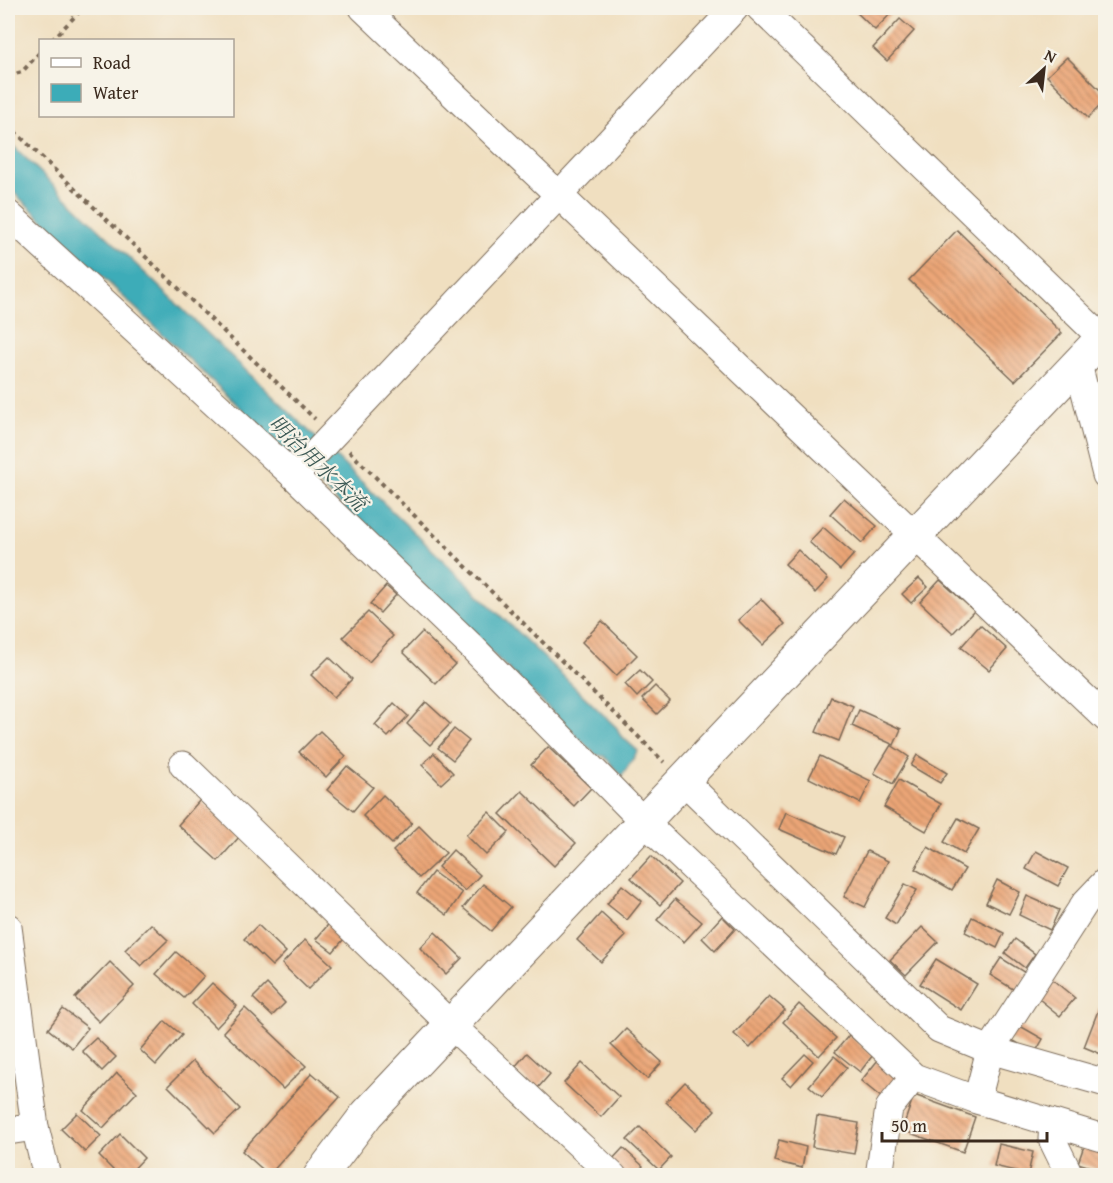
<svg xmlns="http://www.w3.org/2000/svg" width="1113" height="1183" viewBox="0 0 1113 1183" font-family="'Gentium Book Plus','Noto Serif JP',serif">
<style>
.water{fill:#3cacb8;stroke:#3c6b6b;stroke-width:1.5}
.building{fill:url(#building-back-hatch)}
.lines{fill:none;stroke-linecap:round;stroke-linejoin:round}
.minor-casing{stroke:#7a6957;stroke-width:29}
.tertiary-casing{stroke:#7a6957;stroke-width:35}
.path{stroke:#7a6957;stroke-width:4;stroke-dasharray:4.5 4.5;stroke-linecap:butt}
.minor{stroke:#fff;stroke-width:27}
.tertiary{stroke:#fff;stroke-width:33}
.labels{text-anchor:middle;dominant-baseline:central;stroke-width:4.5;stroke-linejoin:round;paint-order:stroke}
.water-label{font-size:21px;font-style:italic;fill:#3b5854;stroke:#f7f3e8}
</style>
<defs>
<pattern id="building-back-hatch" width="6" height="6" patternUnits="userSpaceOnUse" patternTransform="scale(1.5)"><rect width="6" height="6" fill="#eca677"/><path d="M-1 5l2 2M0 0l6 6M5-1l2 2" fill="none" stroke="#c08761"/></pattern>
</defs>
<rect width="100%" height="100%" fill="#f7f3e8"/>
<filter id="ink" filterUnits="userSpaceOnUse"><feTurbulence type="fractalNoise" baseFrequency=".0167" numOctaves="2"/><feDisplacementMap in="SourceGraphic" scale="12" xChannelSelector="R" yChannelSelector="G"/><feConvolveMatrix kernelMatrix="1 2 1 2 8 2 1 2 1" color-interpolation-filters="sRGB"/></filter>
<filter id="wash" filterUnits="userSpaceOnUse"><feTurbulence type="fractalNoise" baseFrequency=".008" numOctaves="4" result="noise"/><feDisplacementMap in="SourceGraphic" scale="24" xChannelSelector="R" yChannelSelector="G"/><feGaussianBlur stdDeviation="1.35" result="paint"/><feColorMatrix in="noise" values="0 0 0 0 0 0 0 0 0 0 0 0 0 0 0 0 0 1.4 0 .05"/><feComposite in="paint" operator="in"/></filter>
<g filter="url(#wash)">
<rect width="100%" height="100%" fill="#f0dfc0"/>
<polygon class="water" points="8,141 617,728 620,735 638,751 622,776 604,756 596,755 293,458 8,187"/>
<g id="blocks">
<g class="building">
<polygon points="852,8 896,8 875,30"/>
<polygon points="900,19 914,31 887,61 873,48"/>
<polygon points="1067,57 1106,96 1106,100 1088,118 1047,76"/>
<polygon points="957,230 1062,333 1015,381 909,280"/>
<polygon points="844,498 877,526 862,543 830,514"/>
<polygon points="823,527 854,554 840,570 809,542"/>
<polygon points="798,550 828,579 815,593 785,564"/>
<polygon points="919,578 928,587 911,603 902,594"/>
<polygon points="940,580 974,611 953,633 920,602"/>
<polygon points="386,586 396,595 380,613 370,604"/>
<polygon points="761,599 785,624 763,645 738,620"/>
<polygon points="368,612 393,636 369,662 343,637"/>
<polygon points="602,621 637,655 616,676 582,642"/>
<polygon points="980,625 1007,649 989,670 961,647"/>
<polygon points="422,632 455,664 436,684 403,652"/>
<polygon points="329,657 352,679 334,697 311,675"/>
<polygon points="640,670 652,682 637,697 625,684"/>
<polygon points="655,686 670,701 657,714 642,699"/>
<polygon points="831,697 853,706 839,741 816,732"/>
<polygon points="426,702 450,724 430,745 407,724"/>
<polygon points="394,703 408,716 388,737 375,725"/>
<polygon points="859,710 901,729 894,745 852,726"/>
<polygon points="454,729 469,741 453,760 438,748"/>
<polygon points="320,731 346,756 326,777 299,752"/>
<polygon points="891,745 909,757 893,784 874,773"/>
<polygon points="548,747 591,788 574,806 531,765"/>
<polygon points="434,753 453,773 441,784 422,765"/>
<polygon points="917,755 947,773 940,783 911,766"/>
<polygon points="820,756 871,781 860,803 809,778"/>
<polygon points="347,766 373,787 353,811 327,790"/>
<polygon points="899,780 941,804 926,831 884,807"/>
<polygon points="522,791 576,843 554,866 500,814"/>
<polygon points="383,795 412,823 392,844 363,816"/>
<polygon points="200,800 240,836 218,861 178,825"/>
<polygon points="489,812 509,832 486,855 466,835"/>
<polygon points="786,812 844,837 836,854 779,829"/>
<polygon points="958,818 979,829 964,854 944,842"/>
<polygon points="419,826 446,853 419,878 393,851"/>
<polygon points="928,847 965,869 952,890 915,869"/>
<polygon points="453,850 480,875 465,891 438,867"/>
<polygon points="867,851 888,861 865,907 844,897"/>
<polygon points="1036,851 1068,868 1058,886 1026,869"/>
<polygon points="651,856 680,883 660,905 631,878"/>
<polygon points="433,872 462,893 447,915 417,893"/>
<polygon points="997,880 1020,892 1009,914 986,903"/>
<polygon points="483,884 511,907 491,931 463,908"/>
<polygon points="905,884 917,890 896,925 885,918"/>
<polygon points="622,885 642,901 627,920 607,904"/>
<polygon points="1027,896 1059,910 1050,930 1019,915"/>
<polygon points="675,899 702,922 684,942 657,920"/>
<polygon points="601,913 626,936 601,962 577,940"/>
<polygon points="722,916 735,929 715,951 702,938"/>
<polygon points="972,917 1004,933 997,948 965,932"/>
<polygon points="332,920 348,934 333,952 316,939"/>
<polygon points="151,924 168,940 141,966 125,950"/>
<polygon points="258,925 286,952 272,966 244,939"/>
<polygon points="922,927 938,942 906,975 890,960"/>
<polygon points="435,932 462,958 446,974 420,948"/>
<polygon points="1015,939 1035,954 1025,968 1005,953"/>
<polygon points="305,940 332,965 308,989 282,964"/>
<polygon points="176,952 204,976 184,998 156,974"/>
<polygon points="1001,958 1027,974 1016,991 990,975"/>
<polygon points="936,959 977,984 961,1010 920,984"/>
<polygon points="110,962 134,986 99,1022 75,998"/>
<polygon points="1048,976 1075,998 1060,1016 1033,994"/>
<polygon points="212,983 237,1006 216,1028 192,1004"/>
<polygon points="267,984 285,1003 272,1016 253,998"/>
<polygon points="769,996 785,1010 750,1048 734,1034"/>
<polygon points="1101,1003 1106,1004 1106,1042 1101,1054 1084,1047"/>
<polygon points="799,1004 836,1038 819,1056 783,1022"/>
<polygon points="245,1008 306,1066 283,1089 223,1032"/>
<polygon points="63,1009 88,1028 72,1048 48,1029"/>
<polygon points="165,1021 182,1035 156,1065 140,1050"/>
<polygon points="1013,1022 1043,1039 1035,1053 1005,1036"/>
<polygon points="626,1029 662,1062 647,1079 611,1045"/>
<polygon points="849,1035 873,1055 860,1072 835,1052"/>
<polygon points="96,1038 116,1057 102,1071 82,1051"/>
<polygon points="527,1053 550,1074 537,1089 514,1068"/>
<polygon points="805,1054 813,1061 791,1086 782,1078"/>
<polygon points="834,1056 847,1067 822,1097 809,1086"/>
<polygon points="878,1060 899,1077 882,1098 861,1081"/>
<polygon points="193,1061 240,1109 215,1133 168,1086"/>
<polygon points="582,1063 619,1097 601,1117 564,1083"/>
<polygon points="117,1073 137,1092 103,1128 83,1110"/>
<polygon points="312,1073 340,1097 269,1175 242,1151"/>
<polygon points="685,1082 715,1110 696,1130 666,1102"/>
<polygon points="914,1095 975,1117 963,1152 902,1130"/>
<polygon points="77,1113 101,1136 85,1152 61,1129"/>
<polygon points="817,1116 859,1123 854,1154 812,1147"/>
<polygon points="640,1127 671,1157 659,1170 627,1140"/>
<polygon points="120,1134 144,1158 127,1176 119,1176 99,1156"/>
<polygon points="779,1140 806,1147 802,1168 774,1161"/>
<polygon points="1085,1143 1106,1150 1106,1172 1078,1163"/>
<polygon points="999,1144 1033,1152 1028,1174 994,1166"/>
<polygon points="623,1148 643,1166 634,1176 623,1176 609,1163"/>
<polygon points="221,1169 227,1176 215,1176"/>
</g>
</g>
</g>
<g filter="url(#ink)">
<use href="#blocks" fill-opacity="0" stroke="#7a6957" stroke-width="1.5"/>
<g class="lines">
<defs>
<g id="minor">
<polyline points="363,8 1106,718"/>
<polyline points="760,8 1102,338"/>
<polyline points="8,214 294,476 471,646 643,821 914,1077 977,1100 1106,1139"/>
<polyline points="1078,364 1106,475"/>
<polyline points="294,476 735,8"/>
<polyline points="183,765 451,1025 613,1176"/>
<polyline points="684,781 939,1029 990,1050 1106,1083"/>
<polyline points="8,927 35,1127 47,1176"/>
<polyline points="977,1100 990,1050 1085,903 1106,881"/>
<polyline points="1053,1123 1052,1139 1070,1176"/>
<polyline points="8,1131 35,1127"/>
<polyline points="879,1176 889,1108 914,1077"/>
</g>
<polyline id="tertiary" points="320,1176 367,1114 451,1025 1106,334"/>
</defs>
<use href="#minor" class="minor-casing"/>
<use href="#tertiary" class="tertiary-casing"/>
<g class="path">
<polyline points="52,40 83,8"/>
<polyline points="8,76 22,72 40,52"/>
<polyline points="8,125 315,419"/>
<polyline points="349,451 664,762"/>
</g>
<use href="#minor" class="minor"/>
<use href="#tertiary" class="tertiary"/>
</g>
</g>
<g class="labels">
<g class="water-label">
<text transform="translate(318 463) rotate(44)">明治用水本流</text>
</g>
</g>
<rect width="1113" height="1183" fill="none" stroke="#f7f3e8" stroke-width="30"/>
<rect x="39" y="39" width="195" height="78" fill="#f7f3e8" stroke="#aca397" stroke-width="1.5"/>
<rect x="51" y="58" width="30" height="9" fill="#ffffff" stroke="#aca397" stroke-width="1.5"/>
<text x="93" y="69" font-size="18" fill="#3b2a1e">Road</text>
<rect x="51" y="84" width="30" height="18" fill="#3cacb8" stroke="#aca397" stroke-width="1.5"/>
<text x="93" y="99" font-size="18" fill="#3b2a1e">Water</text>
<g transform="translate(1044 69) rotate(27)" stroke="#f7f3e8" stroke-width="4.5" paint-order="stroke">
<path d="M0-4.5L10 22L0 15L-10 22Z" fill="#3b2a1e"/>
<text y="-9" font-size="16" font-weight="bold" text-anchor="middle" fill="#3b2a1e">N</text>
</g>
<path d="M882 1132v9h165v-9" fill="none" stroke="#3b2a1e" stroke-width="3"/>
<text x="891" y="1132" font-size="18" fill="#3b2a1e" stroke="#f7f3e8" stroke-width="4.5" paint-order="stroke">50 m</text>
</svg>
